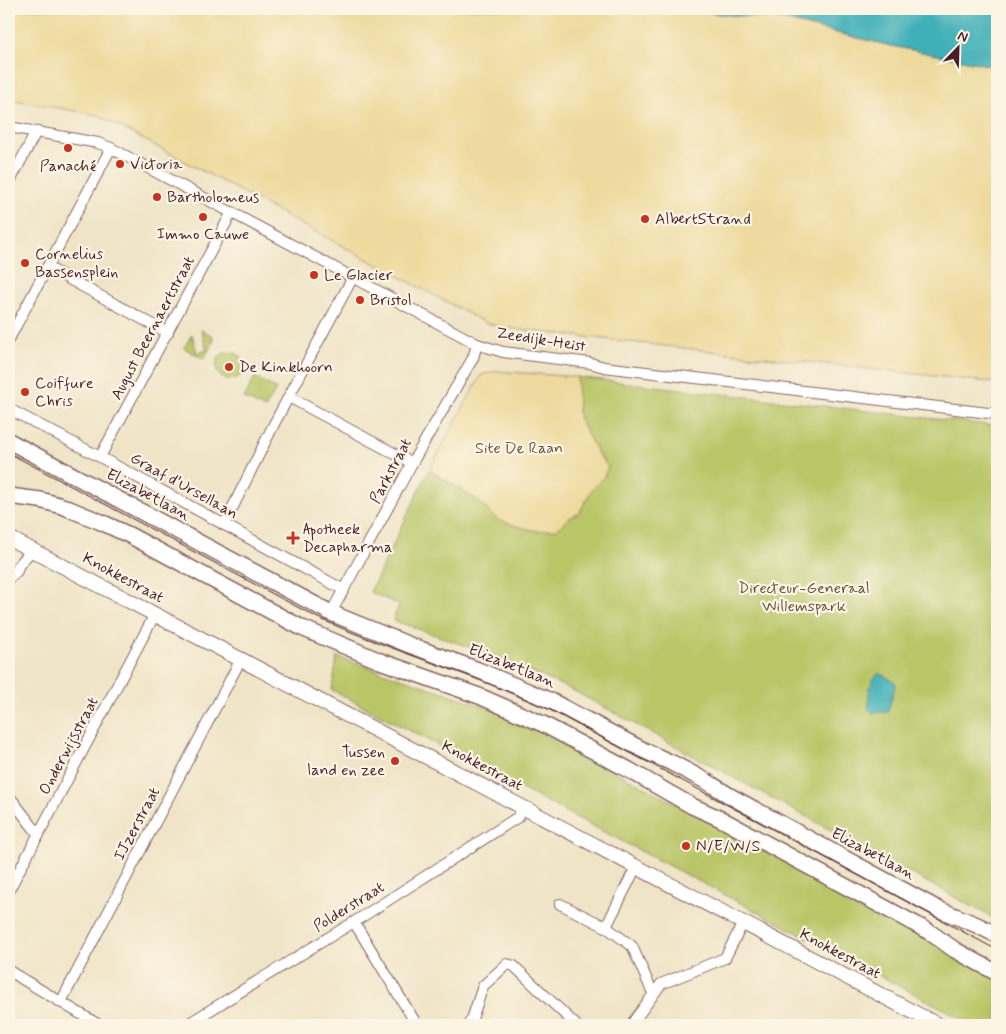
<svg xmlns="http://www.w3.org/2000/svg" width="1006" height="1034" viewBox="0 0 1006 1034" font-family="Mynerve,sans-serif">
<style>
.green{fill:#b9c668;stroke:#82724a}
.sand{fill:#eeda9e;stroke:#9c7c64}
.water{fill:#40b0b8;stroke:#456872}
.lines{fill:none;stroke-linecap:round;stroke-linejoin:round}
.street-casing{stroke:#846461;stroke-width:12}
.secondary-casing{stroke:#846461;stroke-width:16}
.primary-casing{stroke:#846461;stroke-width:18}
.street{stroke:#fff;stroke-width:10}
.secondary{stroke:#fff;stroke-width:14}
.primary{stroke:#fff;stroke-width:15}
.tram{stroke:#4a1f2b;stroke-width:1}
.poi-dot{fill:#c8321e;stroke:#fcf5e5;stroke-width:2}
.labels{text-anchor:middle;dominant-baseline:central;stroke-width:4.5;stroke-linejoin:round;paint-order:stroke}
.poi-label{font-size:16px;fill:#4a1f2b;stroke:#fcf5e5;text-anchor:start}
.street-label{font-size:16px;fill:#4a1f2b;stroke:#fcf5e5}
.park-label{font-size:16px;fill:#6b513d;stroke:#fcf5e5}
</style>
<rect width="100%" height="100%" fill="#fcf5e5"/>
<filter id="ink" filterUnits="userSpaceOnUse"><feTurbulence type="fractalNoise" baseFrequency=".02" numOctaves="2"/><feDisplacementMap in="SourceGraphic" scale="10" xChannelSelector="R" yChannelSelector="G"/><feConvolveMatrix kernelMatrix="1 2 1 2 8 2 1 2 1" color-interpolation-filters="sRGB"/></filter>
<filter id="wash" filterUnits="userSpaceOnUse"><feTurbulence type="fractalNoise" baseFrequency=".0096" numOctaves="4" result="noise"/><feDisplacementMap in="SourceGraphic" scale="20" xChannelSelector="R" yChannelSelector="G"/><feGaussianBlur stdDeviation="1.12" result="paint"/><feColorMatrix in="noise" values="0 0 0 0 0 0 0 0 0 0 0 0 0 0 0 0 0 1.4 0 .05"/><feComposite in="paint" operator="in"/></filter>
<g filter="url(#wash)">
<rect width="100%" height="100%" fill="#efe4c6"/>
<g class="green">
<polygon points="201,330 213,336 212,339 214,340 204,359 184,348 192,334 197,353 207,350"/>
<circle cx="230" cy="366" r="14"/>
<polygon points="255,377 276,389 265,409 244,398"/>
<polygon points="577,377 997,426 997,920 572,690 505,660 393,620 399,605 370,592 429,470 476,499 498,520 520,527 538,531 557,529 567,519 579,513 592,489 603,478 608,467 598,454 578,417"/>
<polygon points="337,657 449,694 492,709 533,728 722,828 997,977 997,1025 974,1025 332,690"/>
</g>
<g class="sand">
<polygon points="9,9 691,9 718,14 779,19 887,45 997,67 997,383 505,328 486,323 98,115 9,99"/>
<polygon points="497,371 577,377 578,417 598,454 608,467 603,478 592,489 579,513 567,519 557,529 538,531 520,527 498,520 476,499 429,470 481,375"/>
</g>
<g class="water">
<polygon points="691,9 997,9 997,67 887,45 779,19 718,14"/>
<path d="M880 673 896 683 888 712 873 713 869 710C868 698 868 679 880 673Z"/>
</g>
</g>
<g filter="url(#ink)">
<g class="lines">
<defs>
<g id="street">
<polyline points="9,127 98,143 111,148 477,344 503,352 590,363 604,367 997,414"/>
<polyline points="9,183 36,132"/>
<polyline points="47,267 168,333"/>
<polyline points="9,339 111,148"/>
<polyline points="289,397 412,463"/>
<polyline points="9,409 100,457 344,590"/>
<polyline points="100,457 232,212"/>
<polyline points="224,525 274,424 353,277"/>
<polyline points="9,578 17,571 18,566 32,550"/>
<polyline points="331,613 412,463 473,358 477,344"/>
<polyline points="9,796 39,835"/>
<polyline points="9,890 155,614"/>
<polyline points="560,904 606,927 632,946 651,989 655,992"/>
<polyline points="354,922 417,1025"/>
<polyline points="606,927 636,867"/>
<polyline points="9,971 99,1025"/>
<polyline points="61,1002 241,659"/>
<polyline points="186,1025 354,922 518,817 523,807"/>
<polyline points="468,1025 472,1019 483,986 507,964 514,966 576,1025"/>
<polyline points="631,1025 661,984 725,958 743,923"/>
</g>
<polyline id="secondary" points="9,538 938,1025"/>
<g id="primary">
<polyline points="9,441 331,613 412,646 478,670 553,702 645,751 672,763 706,781 730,796 938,909 977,925 997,935"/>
<polyline points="9,496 40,500 62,506 101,522 129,535 302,628 380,661 479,696 543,724 629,770 692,806 721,819 928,931 955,950 997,973"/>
</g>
</defs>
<use href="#street" class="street-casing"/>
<use href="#secondary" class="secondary-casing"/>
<use href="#primary" class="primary-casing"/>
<use href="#street" class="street"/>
<use href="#secondary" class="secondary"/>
<use href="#primary" class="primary"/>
<path class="tram" d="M9 453 318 618C394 652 473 674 549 709L997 950"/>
</g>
</g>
<g class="poi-dot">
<circle cx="68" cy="148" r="5"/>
<circle cx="120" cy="164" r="5"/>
<circle cx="157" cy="197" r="5"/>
<circle cx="203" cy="217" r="5"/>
<circle cx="645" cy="219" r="5"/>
<circle cx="25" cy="263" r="5"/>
<circle cx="314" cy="275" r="5"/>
<circle cx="360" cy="300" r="5"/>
<circle cx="229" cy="367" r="5"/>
<circle cx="25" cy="392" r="5"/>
<path d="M290.5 530.5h5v5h5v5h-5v5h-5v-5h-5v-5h5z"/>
<circle cx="395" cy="761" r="5"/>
<circle cx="686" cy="846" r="5"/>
</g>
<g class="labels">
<g class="poi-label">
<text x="130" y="164">Victoria</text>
<text x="68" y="166" text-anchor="middle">Panaché</text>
<text x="167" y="197">Bartholomeus</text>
<text x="655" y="219">AlbertStrand</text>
<text x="203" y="234" text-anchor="middle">Immo Cauwe</text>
<text x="35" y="254">Cornelius<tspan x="35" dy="18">Bassensplein</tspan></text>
<text x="324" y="275">Le Glacier</text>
<text x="370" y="300">Bristol</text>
<text x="239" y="367">De Kinkhoorn</text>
<text x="35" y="383">Coiffure<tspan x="35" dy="18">Chris</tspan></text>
<text x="303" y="529">Apotheek<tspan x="303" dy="18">Decapharma</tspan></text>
<text x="385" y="752" text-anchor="end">Tussen<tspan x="385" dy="18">land en zee</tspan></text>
<text x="696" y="846">N/E/W/S</text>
</g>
<g class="street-label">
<text transform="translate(153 328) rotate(-62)">August Beernaertstraat</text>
<text transform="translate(541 340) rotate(9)">Zeedijk-Heist</text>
<text transform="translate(391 471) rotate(-62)">Parkstraat</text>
<text transform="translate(184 486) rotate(29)">Graaf d'Ursellaan</text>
<text transform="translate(148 495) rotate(28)">Elizabetlaan</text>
<text transform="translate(123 578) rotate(28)">Knokkestraat</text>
<text transform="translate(512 666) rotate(22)">Elizabetlaan</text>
<text transform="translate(69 746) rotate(-62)">Onderwijsstraat</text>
<text transform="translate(482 766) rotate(28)">Knokkestraat</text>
<text transform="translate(137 824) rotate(-62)">IJzerstraat</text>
<text transform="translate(873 854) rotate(28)">Elizabetlaan</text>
<text transform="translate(349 907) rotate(-32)">Polderstraat</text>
<text transform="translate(840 954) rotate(28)">Knokkestraat</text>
</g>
<g class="park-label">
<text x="519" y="448">Site De Raan</text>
<text x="804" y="588">Directeur-Generaal<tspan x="804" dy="18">Willemspark</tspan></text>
</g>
</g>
<rect width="1006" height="1034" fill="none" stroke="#fcf5e5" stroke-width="30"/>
<g transform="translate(958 48) rotate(23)" stroke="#fcf5e5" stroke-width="4" paint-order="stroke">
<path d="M0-4L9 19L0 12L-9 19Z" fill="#4a1f2b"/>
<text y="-8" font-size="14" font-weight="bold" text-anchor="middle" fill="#4a1f2b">N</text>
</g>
</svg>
